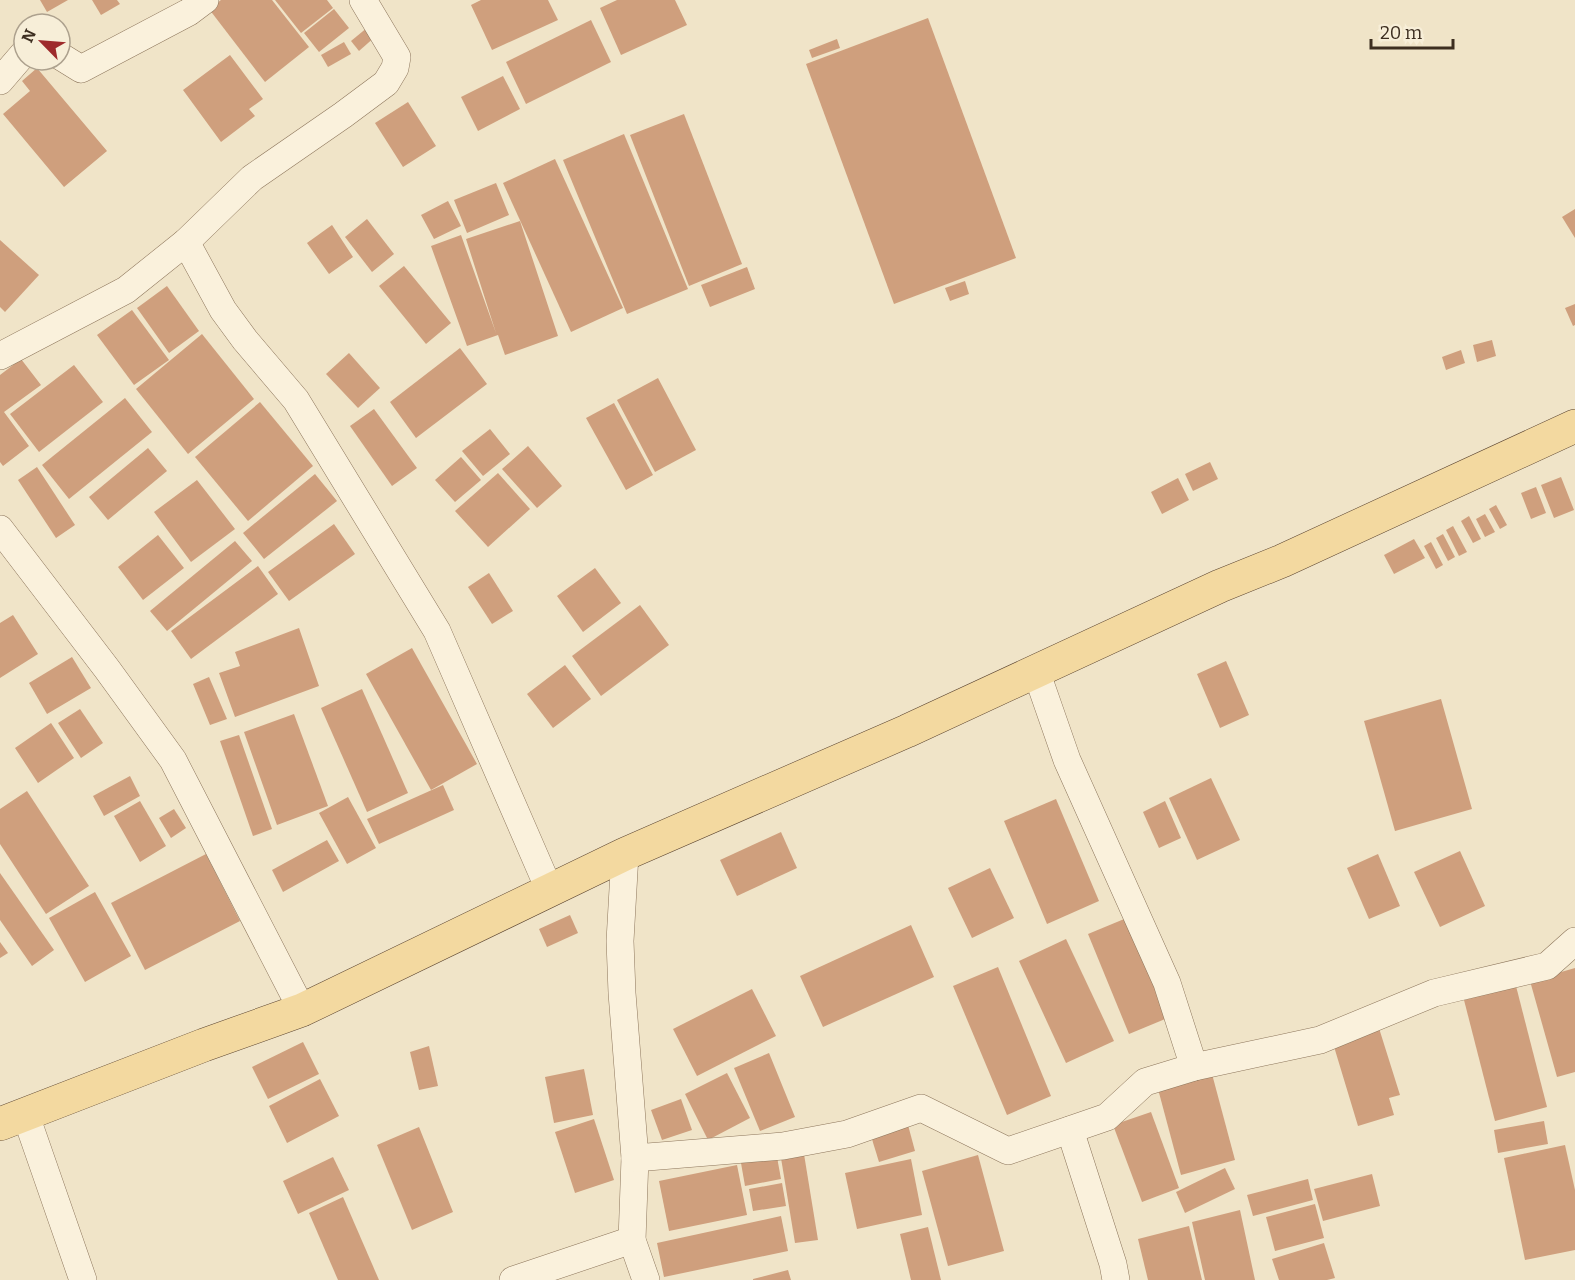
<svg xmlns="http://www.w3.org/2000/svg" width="1575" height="1280" viewBox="0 0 1575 1280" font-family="Bitter,serif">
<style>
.building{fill:#cf9f7d}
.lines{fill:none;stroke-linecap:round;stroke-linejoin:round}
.minor-casing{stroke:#8d765c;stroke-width:28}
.major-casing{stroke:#5b4430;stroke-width:34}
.minor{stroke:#faf1dc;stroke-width:27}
.major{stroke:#f3d9a0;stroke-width:33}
</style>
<rect width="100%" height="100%" fill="#f0e4c8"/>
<g class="building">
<polygon points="40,0 68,0 47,12"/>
<polygon points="92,0 117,0 120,4 101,15"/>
<polygon points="221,0 272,0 309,47 265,82 209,9"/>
<polygon points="275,0 327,0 333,8 301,33"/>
<polygon points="481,0 548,0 558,20 492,50 471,5"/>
<polygon points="617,0 675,0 687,25 621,55 600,8"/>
<polygon points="334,9 349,28 319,52 304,33"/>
<polygon points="928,18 1016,258 894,304 806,64"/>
<polygon points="591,20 611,62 526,104 506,62"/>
<polygon points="368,27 376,36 359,51 351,41"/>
<polygon points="837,39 840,48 812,58 809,50"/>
<polygon points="344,42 351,54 328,67 321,55"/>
<polygon points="230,55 263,99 249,109 255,116 221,142 183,90"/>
<polygon points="37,68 107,151 64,187 3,114 30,91 22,81"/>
<polygon points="503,76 520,109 478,131 461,97"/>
<polygon points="408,102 436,146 403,167 375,123"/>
<polygon points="684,114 742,264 689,286 630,135"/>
<polygon points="624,134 688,289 627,314 563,160"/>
<polygon points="555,159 623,308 571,332 503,183"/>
<polygon points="496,183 509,215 467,233 454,200"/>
<polygon points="448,201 461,226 434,239 421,215"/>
<polygon points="1575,209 1575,238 1562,217"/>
<polygon points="367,219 394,254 372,272 345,237"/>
<polygon points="520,221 558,336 505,355 498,335 467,346 431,246 461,235 496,333 466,239"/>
<polygon points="332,225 353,257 329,274 307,243"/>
<polygon points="0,240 39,275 5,312 0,307"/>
<polygon points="404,266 451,323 426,344 379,286"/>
<polygon points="747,267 755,289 710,307 701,285"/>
<polygon points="965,281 969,294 950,301 945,288"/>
<polygon points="167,286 199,331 169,353 137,308"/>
<polygon points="1575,304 1575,325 1573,326 1565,308"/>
<polygon points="132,310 169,360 134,385 97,335"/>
<polygon points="202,334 254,399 188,454 136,389"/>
<polygon points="1492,340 1496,356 1477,362 1473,345"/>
<polygon points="460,348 487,384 416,438 390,402"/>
<polygon points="1461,350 1465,363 1446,370 1442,357"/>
<polygon points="349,353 380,388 358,408 326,374"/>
<polygon points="21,359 41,385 4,412 29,446 3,466 0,462 0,375"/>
<polygon points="74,365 103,402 39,452 10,414"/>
<polygon points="658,378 696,450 655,472 617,400"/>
<polygon points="125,398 152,432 69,499 42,465"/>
<polygon points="260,402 313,466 248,521 195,457"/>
<polygon points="614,403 653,475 626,490 586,418"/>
<polygon points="374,409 417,468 392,486 350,426"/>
<polygon points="490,429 510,454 483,476 462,451"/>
<polygon points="528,446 562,486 537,508 502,469"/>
<polygon points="148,448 167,471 108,520 89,497"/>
<polygon points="461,457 481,480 455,502 435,480"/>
<polygon points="1210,462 1218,479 1193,491 1185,474"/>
<polygon points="37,467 75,525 56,538 18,480"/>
<polygon points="498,473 530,509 488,547 455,511"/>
<polygon points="315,474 337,501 264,559 243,533"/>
<polygon points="1561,477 1574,510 1554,518 1541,485"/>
<polygon points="1178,478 1189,500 1162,514 1151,492"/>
<polygon points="197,480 235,529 191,562 154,512"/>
<polygon points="1536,487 1546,513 1531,519 1521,493"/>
<polygon points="1496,505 1507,525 1500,529 1489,509"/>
<polygon points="1485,514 1495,532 1485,537 1476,519"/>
<polygon points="1469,516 1481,539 1473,543 1461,521"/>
<polygon points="334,524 355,554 289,601 268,572"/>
<polygon points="1453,526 1467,552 1459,556 1446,530"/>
<polygon points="1443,534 1455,557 1448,561 1436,538"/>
<polygon points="158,535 184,568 143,600 118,567"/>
<polygon points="1414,539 1425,558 1394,574 1384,555"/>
<polygon points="235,541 252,561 167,631 150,611"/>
<polygon points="1431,542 1443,565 1436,569 1424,546"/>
<polygon points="258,566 278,594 191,659 171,631"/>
<polygon points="595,568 621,603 583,632 557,596"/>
<polygon points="489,573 513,611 492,624 468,587"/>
<polygon points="640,605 669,645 601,696 572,656"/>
<polygon points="13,615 38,654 0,678 0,623"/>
<polygon points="299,628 319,686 235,717 219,673 240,666 235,652"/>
<polygon points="412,648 477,764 431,790 366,674"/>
<polygon points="72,657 91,688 47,714 29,683"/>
<polygon points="1226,661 1249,715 1220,728 1197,674"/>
<polygon points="565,665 591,699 553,728 527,694"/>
<polygon points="209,677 227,719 210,725 193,684"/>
<polygon points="362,689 408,793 367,812 321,708"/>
<polygon points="1441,699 1472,809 1395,831 1364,721"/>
<polygon points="80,709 103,743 81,758 58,723"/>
<polygon points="294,714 328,806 277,825 244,732"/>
<polygon points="51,723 74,758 38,783 15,748"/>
<polygon points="239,735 272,829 253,836 220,741"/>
<polygon points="130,776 140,796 104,816 93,796"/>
<polygon points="1211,778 1240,840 1197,860 1169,798"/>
<polygon points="443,785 454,810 379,844 367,819"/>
<polygon points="27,791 89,886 46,914 0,844 0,809"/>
<polygon points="348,797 376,848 347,864 319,813"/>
<polygon points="1056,799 1099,901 1047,924 1004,821"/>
<polygon points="140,801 166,846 140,862 114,816"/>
<polygon points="1165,801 1181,838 1159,848 1143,812"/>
<polygon points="174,809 186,828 171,838 159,818"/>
<polygon points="781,832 797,868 737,896 720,860"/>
<polygon points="327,840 339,861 283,892 272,870"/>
<polygon points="1460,851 1485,906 1440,927 1414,872"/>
<polygon points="206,854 240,921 145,970 111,903"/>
<polygon points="1378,854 1400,906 1369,919 1347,868"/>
<polygon points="990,868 1014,918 972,938 948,888"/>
<polygon points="0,873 54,950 32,966 0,920"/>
<polygon points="95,892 131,956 85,982 49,918"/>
<polygon points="570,915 578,933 547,947 539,929"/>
<polygon points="1129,917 1170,1017 1129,1034 1088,934"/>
<polygon points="911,925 934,977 823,1027 800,976"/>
<polygon points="1066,939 1114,1041 1066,1063 1019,961"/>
<polygon points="0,942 8,953 0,958"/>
<polygon points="998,967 1051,1096 1007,1115 953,986"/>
<polygon points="1575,968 1575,1072 1557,1077 1530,981"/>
<polygon points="1516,986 1547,1107 1495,1121 1464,1000"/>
<polygon points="752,989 776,1036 697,1076 673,1029"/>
<polygon points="1378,1025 1400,1095 1389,1098 1394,1115 1358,1126 1332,1040"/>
<polygon points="303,1042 319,1074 268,1099 252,1067"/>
<polygon points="429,1046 438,1086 419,1090 410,1052"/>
<polygon points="769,1053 795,1117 760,1131 734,1068"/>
<polygon points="584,1069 593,1115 554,1123 545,1077"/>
<polygon points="727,1073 750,1118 708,1140 685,1094"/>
<polygon points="1212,1074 1235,1160 1181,1175 1158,1089"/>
<polygon points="320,1079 339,1116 287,1143 269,1106"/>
<polygon points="681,1099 692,1130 662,1140 651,1110"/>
<polygon points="1151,1112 1179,1188 1142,1202 1113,1125"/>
<polygon points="594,1119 614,1180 575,1193 555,1132"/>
<polygon points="1544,1121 1548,1144 1498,1153 1494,1130"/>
<polygon points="908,1125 915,1151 879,1162 871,1136"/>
<polygon points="419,1127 453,1212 412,1230 377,1145"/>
<polygon points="1565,1145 1575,1190 1575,1250 1525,1260 1504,1158"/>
<polygon points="803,1148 818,1240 795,1243 780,1152"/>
<polygon points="978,1155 1004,1251 948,1266 922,1171"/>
<polygon points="333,1157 349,1190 298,1214 283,1181"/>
<polygon points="777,1157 781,1179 745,1186 741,1163"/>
<polygon points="911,1159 922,1215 857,1229 845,1173"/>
<polygon points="737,1165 747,1215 669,1231 659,1181"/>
<polygon points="1225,1168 1235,1189 1185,1213 1176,1192"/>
<polygon points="1372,1174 1380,1206 1323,1221 1314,1189"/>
<polygon points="1308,1179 1313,1200 1253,1216 1247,1195"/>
<polygon points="782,1183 786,1206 753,1211 749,1189"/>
<polygon points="343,1197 379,1280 338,1280 309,1213"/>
<polygon points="1315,1204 1324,1238 1275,1251 1266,1217"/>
<polygon points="1240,1210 1255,1280 1205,1280 1192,1222"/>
<polygon points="781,1216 788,1251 664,1277 657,1243"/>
<polygon points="1189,1226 1202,1280 1148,1280 1138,1239"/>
<polygon points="928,1227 941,1280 911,1280 900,1234"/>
<polygon points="1324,1243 1335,1278 1327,1280 1279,1280 1272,1259"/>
<polygon points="788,1270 791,1280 753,1280 753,1279"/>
</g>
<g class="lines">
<defs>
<g id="minor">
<polyline points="60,56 81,69 189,12 205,0"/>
<polyline points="0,81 24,53"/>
<polyline points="186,242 223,310 245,340 296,400 437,631 549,889"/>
<polyline points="0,356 126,290 186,242 252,178 343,115 386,83 395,68 397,57 363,0"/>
<polyline points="0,529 107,669 173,760 302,1010"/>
<polyline points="1036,671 1067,760 1167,983 1194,1067"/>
<polyline points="625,854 620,941 622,993 635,1158 632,1240 646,1280"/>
<polyline points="25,1113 83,1280"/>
<polyline points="1070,1130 1113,1264 1116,1280"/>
<polyline points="635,1158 783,1146 847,1134 921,1108 1008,1151 1107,1117 1145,1082 1194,1067 1320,1040 1434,993 1547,966 1575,941"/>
<polyline points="513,1280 632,1240"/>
</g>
<polyline id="major" points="0,1124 204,1045 302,1010 625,854 907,731 1220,586 1282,561 1575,426"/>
</defs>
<use href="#minor" class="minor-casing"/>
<use href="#major" class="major-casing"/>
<use href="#minor" class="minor"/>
<use href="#major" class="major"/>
</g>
<g transform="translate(42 42) rotate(295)"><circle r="28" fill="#f7eed8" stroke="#ada18e" stroke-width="1.5"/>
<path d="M0-4.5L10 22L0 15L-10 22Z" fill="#9e2a2b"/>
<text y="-9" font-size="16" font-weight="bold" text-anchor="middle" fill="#3d2e20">N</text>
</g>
<path d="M1371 39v9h82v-9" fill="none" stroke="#3d2e20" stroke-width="3"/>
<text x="1380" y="39" font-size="18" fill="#3d2e20" stroke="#f7eed8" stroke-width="4.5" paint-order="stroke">20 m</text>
</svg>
